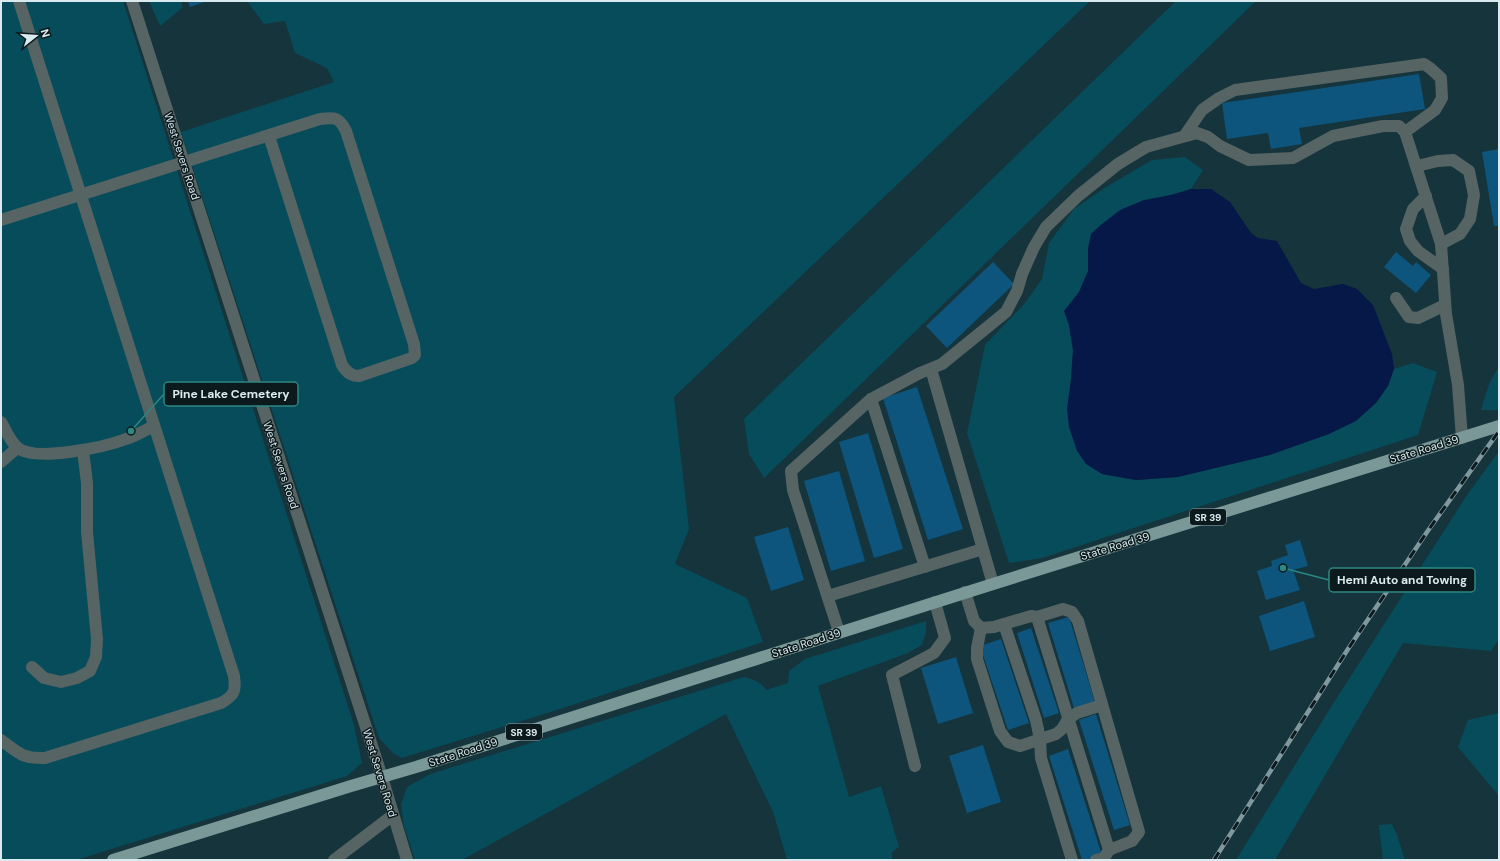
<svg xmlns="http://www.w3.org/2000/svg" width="1500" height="861" viewBox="0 0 1500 861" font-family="'DM Sans',sans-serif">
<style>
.green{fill:#074c5b}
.water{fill:#061848}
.building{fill:#0d557d}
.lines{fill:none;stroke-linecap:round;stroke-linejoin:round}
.minor{stroke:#566464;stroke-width:12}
.major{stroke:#7a9897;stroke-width:12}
.rail-casing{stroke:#80989e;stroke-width:4.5}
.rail{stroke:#0c1a1d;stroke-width:3;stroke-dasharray:9;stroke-linecap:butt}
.labels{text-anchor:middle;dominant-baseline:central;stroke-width:3;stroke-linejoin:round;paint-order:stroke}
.shield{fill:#0c1a1d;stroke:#9cacb1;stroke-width:1}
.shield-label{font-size:10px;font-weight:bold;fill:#daebf0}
.street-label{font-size:11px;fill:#daebf0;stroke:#0c1a1d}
.leader{fill:none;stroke:#2d8882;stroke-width:1.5}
.callout-dot{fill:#2d8882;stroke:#0c1a1d;stroke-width:1.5}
.callout{fill:#0c1a1d;stroke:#2d8882;stroke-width:1.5}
.callout-label{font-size:12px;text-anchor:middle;font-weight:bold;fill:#daebf0}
</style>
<rect width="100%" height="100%" fill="#15343c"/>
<g class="green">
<polygon points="1,1 123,1 354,725 362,763 347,776 76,860 1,860"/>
<polygon points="149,1 182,1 182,8 160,26"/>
<polygon points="247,1 1090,1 674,397 689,529 675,564 747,598 763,642 560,709 402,758 393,753 379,738 181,132 334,82 327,68 295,53 285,21 264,24"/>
<polygon points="1176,1 1256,1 764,478 749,454 744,419"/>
<polygon points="1185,157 1203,170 1191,189 1171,195 1102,224 1091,234 1088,249 1088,271 1079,292 1065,311 1069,325 1073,350 1071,379 1102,474 1136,480 1178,477 1388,386 1394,369 1413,363 1437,372 1418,435 1042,558 1009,563 967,433 985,345 1025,303 1042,279 1049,243 1074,209 1106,187 1152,160"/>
<polygon points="1499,366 1499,410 1481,410 1489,384"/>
<polygon points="1499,451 1499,639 1491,651 1403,643 1275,860 1236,860 1331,707 1467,495"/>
<path d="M926 621V632L922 645 908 653 818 686 849 797 881 786 899 847 892 852V860H787L773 812 726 714 462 860H415L404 826 401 805 407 787 430 774 744 677C752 679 762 682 766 690L788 683 789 671 805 659Z"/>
<polygon points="1499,713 1499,796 1458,747 1468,720"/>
<polygon points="1392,824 1397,835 1405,860 1383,860 1379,825"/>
</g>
<polygon class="water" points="1191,189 1211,189 1230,202 1251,233 1258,238 1277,241 1301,283 1314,289 1343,284 1357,289 1373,305 1392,354 1394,369 1388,386 1376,403 1356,421 1329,434 1270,455 1178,477 1136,480 1102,474 1086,464 1077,451 1069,427 1067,409 1071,379 1073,350 1069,325 1064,311 1079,292 1088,271 1088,249 1091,234 1102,224 1120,210 1144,200 1171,195"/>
<g class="building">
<polygon points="188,1 207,1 190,7"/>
<polygon points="1419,74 1425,109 1299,128 1302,144 1271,149 1268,133 1227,139 1222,103"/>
<polygon points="1499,149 1499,226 1494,226 1482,152"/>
<polygon points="1396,252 1413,266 1416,262 1431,275 1416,293 1384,267"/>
<polygon points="993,262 1014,284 947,348 926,326"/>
<polygon points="917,387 963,529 928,540 883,398"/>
<polygon points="868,433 903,549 874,558 839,442"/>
<polygon points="839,471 865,561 831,571 804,481"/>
<polygon points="788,527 804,580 771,591 754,537"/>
<polygon points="1300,540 1308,566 1293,570 1300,590 1266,600 1257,571 1272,566 1271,561 1288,555 1285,545"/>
<polygon points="1304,601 1315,637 1270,651 1259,616"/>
<polygon points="1069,617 1095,702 1074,708 1048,623"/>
<polygon points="1031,628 1059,713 1044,718 1017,633"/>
<polygon points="1001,639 1029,723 1008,730 980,646"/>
<polygon points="956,657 973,713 938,724 921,668"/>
<polygon points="1096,714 1130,825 1114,830 1079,720"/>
<polygon points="983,745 1001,802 967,813 949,756"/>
<polygon points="1068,749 1102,855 1086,860 1082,860 1049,756"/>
</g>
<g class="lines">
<g class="minor">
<polyline points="132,1 382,777 407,860"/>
<polyline points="1185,135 1202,110 1219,98 1235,90 1424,64 1430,68 1441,78 1442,98 1435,110 1405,132"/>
<polyline points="1417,166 1438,161 1453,160 1469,171 1474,195 1470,219 1460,234 1441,244"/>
<polyline points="1426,196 1413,209 1406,229 1410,241 1418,251 1443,269"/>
<path d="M1 220 320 119C335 117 339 117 346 131L414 344 415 355 412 358 359 376C351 376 346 372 342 365L269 136"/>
<polyline points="1396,298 1409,317 1418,318 1445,305"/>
<polyline points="931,369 993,584"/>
<polyline points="871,399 925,567"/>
<path d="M1 422C6 430 10 442 18 448 36 462 105 447 126 439 136 436 145 430 154 426"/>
<polyline points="1,462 17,448"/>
<polyline points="965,592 974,621 981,628 994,627 1031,616 1037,617 1109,850 1132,841 1139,832 1078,621 1072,612 1063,609 1037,617"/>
<polyline points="828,596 983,549"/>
<polyline points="1004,624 1036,720 1040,739 1041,758 1072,860"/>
<polyline points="981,628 977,648 977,659 1000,731 1008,742 1020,746 1056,734 1062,729 1068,719 1077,713 1102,705"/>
<polyline points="839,632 793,490 791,471 871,399 920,373 942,364 1006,312 1017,291 1022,274 1034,247 1046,227 1078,196 1118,164 1146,147 1197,133 1208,137 1220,146 1249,160 1293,158 1333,136 1383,126 1399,126 1405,132 1441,244 1446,314 1458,385 1462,438"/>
<polyline points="32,667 44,678 61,682 77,678 90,671 96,657 97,639 87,532 87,483 83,450"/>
<path d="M1 740C18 753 23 759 45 758L221 703C235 695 236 691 234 676L19 1"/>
<polyline points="915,766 892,675 934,653 945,638 935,602"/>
<polyline points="334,860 393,815"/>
<polyline points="1096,860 1104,858 1109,850"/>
</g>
<polyline class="major" points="113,860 351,786 416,767 993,584 1499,426"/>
<defs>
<polyline id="rail" points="1214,860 1348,649 1427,532 1499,431"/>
</defs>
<use href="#rail" class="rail-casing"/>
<use href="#rail" class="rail"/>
</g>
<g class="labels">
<g class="shield">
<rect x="1190" y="509" width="36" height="16" rx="3"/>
<rect x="506" y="724" width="36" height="16" rx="3"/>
</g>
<g class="shield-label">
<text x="1208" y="517">SR 39</text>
<text x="524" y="732">SR 39</text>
</g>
<g class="street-label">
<text transform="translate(182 156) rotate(72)">West Severs Road</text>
<text transform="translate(1424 449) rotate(-17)">State Road 39</text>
<text transform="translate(281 465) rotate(72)">West Severs Road</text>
<text transform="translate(1115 546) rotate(-17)">State Road 39</text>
<text transform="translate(806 643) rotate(-18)">State Road 39</text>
<text transform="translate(463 752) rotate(-18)">State Road 39</text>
<text transform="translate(380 773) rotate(73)">West Severs Road</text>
</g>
</g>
<path class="leader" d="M131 431L164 394M1283 568L1329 580"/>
<g class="callout-dot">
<circle cx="131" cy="431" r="4"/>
<circle cx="1283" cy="568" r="4"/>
</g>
<g class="callout">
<rect x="164" y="382" width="134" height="24" rx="4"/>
<rect x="1329" y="568" width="146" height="24" rx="4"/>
</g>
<g class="callout-label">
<text x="231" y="398">Pine Lake Cemetery</text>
<text x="1402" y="584">Hemi Auto and Towing</text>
</g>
<rect width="1500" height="861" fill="none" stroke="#daebf0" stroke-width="4"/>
<g transform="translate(36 36) rotate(73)" stroke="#0c1a1d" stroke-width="3" paint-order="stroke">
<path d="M0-3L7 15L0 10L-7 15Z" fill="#daebf0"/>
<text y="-6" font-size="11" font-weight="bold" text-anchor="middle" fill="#daebf0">N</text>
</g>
</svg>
